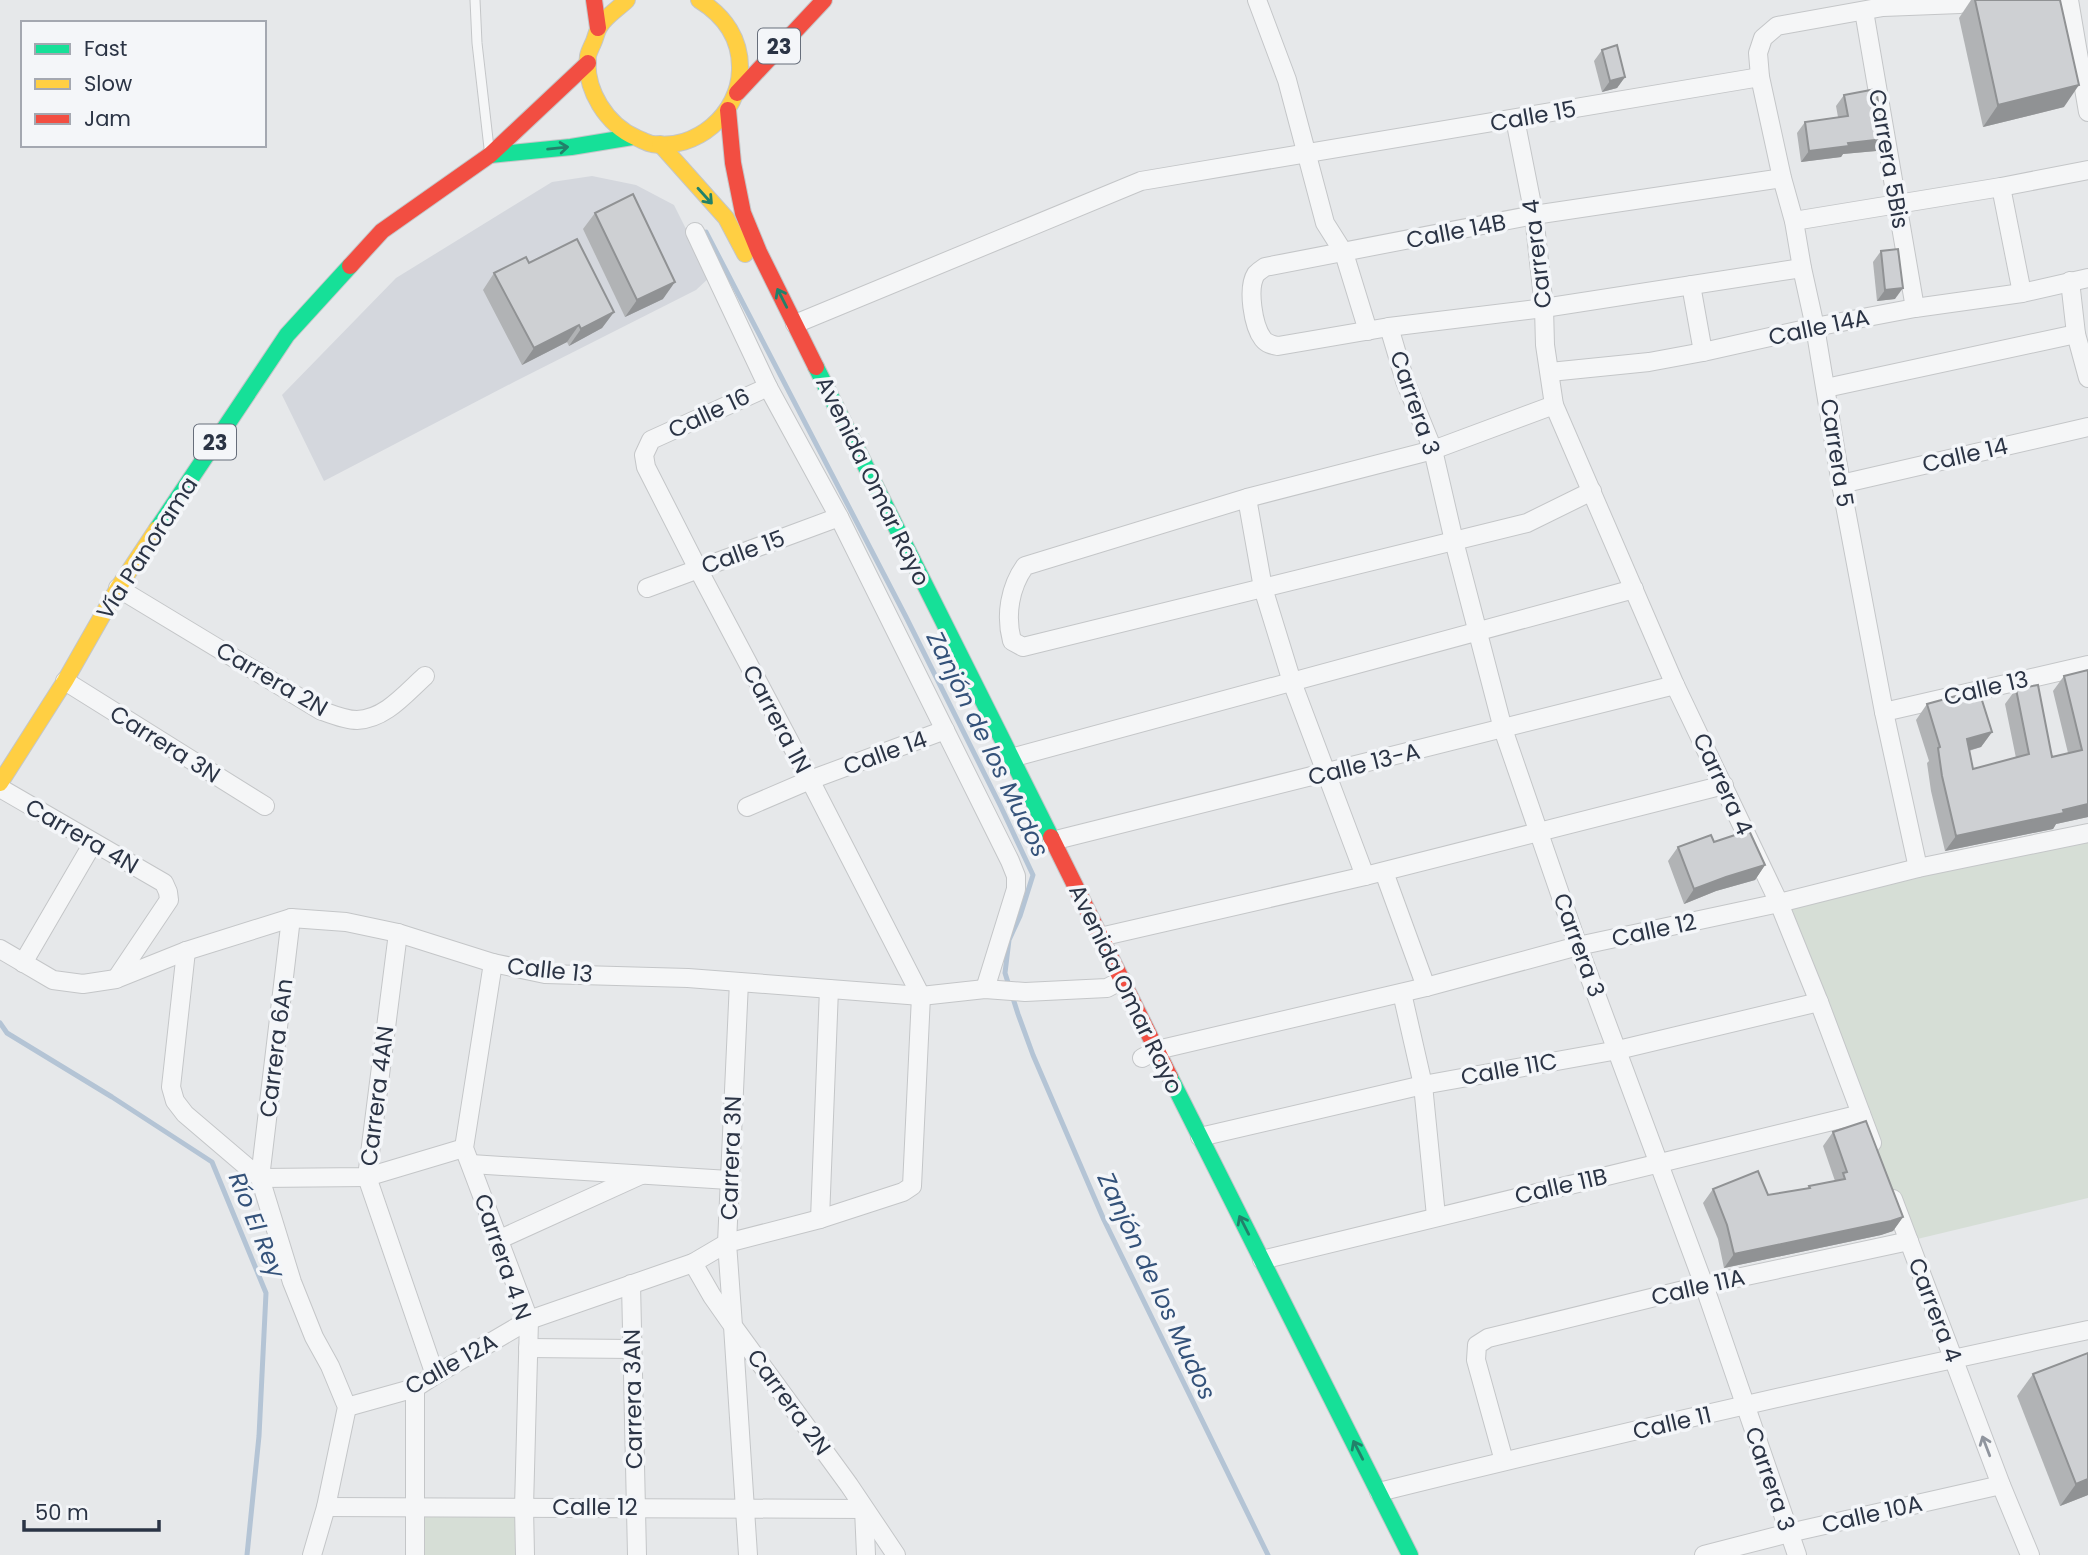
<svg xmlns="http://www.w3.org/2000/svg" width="2088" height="1555" viewBox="0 0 2088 1555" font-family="Poppins,sans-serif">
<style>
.built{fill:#d4d7dd}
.green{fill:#d6ded6}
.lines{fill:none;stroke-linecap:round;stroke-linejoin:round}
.stream{stroke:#b4c4d5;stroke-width:5}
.lane-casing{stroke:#c4c6c8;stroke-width:11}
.street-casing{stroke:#c4c6c8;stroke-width:20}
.fast-casing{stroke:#c4c6c8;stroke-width:18}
.slow-casing{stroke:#c4c6c8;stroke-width:18}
.jam-casing{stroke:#c4c6c8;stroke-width:18}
.lane{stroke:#f5f6f7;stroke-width:9}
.street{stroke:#f5f6f7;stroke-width:18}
.fast{stroke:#16e098;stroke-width:16}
.slow{stroke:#ffcf43;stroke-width:16}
.jam{stroke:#f24e42;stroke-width:16}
.wall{fill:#b1b3b5}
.shaded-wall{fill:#909294}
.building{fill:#ced0d3;stroke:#909294;stroke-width:2}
.oneway{stroke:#22816a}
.oneway2{stroke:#90959e}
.labels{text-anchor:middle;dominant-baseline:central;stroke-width:7;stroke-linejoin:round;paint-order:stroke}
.shield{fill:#f4f6f9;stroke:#676e7b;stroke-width:2}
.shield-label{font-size:21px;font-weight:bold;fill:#2b3445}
.street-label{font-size:23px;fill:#2b3445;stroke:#f4f6f9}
.water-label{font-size:24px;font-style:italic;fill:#34527a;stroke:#f4f6f9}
</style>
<rect width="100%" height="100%" fill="#e6e8ea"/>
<polygon class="built" points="592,176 636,185 674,205 710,277 696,290 514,382 324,481 282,395 396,278 552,182"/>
<g class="green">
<polygon points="2088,833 2088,1198 1909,1241 1779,903"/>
<polygon points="425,1515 518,1515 519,1555 425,1555"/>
</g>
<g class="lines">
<g class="stream">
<polyline points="706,232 906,617 1001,807 1033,875 1020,916 1009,940 1005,973 1018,1014 1033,1055 1104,1220 1268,1555"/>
<polyline points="0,1023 7,1033 112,1097 212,1162 266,1293 259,1436 247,1555"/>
</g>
<defs>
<polyline id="lane" points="475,0 477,43 489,148"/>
<g id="street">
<polyline points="1257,0 1287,80 1325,223 1344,253 1368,331"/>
<polyline points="2069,0 2088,112"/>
<polyline points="1864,11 1915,308"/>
<polyline points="1515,119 1534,215 1544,308 1545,345 1554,405 1675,685 1779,903 1819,1002 1872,1143"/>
<path d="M1782 178 1534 215 1265 267C1262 269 1258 272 1256 274 1247 288 1253 326 1263 339 1267 344 1272 345 1278 346L1389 327 1544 308 1802 268"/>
<polyline points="2001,187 2022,293"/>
<polyline points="1794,221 2001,187 2088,170"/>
<polyline points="695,232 768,387 839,517 1010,861 1016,876 1016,889 985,989"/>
<polyline points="2070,281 2076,334 2088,378"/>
<polyline points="1691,285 1703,352"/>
<polyline points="795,324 1141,181 1760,77"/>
<polyline points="1389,327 1405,381 1433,450 1454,541 1503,729 1578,946 1704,1285 1797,1555"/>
<polyline points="1550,372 1649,362 1703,352 1815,327 1915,308 2022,293 2088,278"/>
<polyline points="768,387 651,440 644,455 646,467 698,569 810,780 921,996 912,1186 903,1192 820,1219"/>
<polyline points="1826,388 2076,334"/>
<path d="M1554 405 1433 450 1247 498 1025 566C1010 587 1005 615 1012 641L1023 647 1527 523 1592 491"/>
<polyline points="1841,484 2088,427"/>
<polyline points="1247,498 1263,588 1292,682 1365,876"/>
<path d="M118 588 320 710C331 714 345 720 357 720 385 719 405 694 425 676"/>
<polyline points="647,588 839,517"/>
<polyline points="65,681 265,806"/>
<polyline points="1884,712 2088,665"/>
<polyline points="1011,758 1634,589"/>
<polyline points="0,788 164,883 168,892 169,900 116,979"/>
<polyline points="747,807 810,780 945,730"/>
<polyline points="1052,841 1675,685"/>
<polyline points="1918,868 1884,712 1841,484 1815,327 1802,268 1794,221 1782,178 1760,77 1758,53 1763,38 1777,26 1883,7 1960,4 1981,0"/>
<polyline points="1384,872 1426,987"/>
<polyline points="291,918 260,1178 292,1282 314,1337 330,1366 347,1407 326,1507 312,1555"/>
<polyline points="398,933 367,1177 435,1375"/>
<polyline points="1100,937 1365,876 1724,785"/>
<polyline points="0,949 53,980 83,984 116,979 186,951 291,918 346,922 398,933 493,963 545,974 688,978 921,996 985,989 1025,992 1107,988 1122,980"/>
<polyline points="186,951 171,1087 175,1101 185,1114 260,1178 367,1177 464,1148"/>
<polyline points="23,963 93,843"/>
<polyline points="493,963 464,1148 529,1320 524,1507 525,1555"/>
<polyline points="829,989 820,1219 727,1243 733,1326 849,1485 896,1555"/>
<polyline points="1402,993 1423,1085 1436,1216"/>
<polyline points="1142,1058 1157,1050 1426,987 1578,946 1779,903 1918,868 2088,833"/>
<polyline points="1200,1137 1423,1085 1618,1050 1819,1002"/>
<polyline points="471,1164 729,1180"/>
<polyline points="1893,1199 2001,1485 2030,1555"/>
<polyline points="498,1240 641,1175"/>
<polyline points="1262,1260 1861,1114"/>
<polyline points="693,1263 712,1296 733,1326 748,1555"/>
<polyline points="631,1284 637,1555"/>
<polyline points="528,1348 632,1349"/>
<polyline points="347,1407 415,1388 435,1375 529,1320 693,1263 727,1243 739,982"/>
<polyline points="1504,1461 1476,1360 1477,1345 1488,1338 1704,1285 1909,1241"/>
<path d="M1379 1492C1614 1434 1851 1380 2088 1330"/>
<polyline points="326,1507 864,1509"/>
<polyline points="864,1509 866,1555"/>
<polyline points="415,1555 415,1388"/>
<polyline points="1704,1555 1789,1533 2001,1485"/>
</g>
<g id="fast">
<polyline points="490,155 571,147 632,137"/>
<polyline points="816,367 1051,837"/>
<polyline points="157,529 287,335 350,266"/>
<polyline points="1170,1077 1410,1555"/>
</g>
<g id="slow">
<path d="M627 0C619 8 606 16 600 26 597 30 596 36 594 41 592 46 589 51 588 56 584 90 607 125 637 138 642 140 647 143 652 144 696 151 739 114 740 70 741 40 725 16 699 0"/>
<polyline points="660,144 726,218 745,254"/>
<polyline points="0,783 65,681 118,588 157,529"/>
</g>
<g id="jam">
<polyline points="594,0 598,28"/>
<polyline points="737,93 824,0"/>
<polyline points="728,110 733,163 743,213 759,252 816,367"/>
<polyline points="350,266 382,231 490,155 588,63"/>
<polyline points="1051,837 1170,1077"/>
</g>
</defs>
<use href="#lane" class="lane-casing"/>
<use href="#street" class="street-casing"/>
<use href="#fast" class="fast-casing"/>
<use href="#slow" class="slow-casing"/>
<use href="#jam" class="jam-casing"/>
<use href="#lane" class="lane"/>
<use href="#street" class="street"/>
<use href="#fast" class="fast"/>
<use href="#slow" class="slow"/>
<use href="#jam" class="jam"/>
</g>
<g class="wall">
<polygon points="1971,0 2060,0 2064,107 1983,127 1959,18"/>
<polygon points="1602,50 1625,77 1617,88 1602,92 1594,61"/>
<polygon points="1844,95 1876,151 1843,154 1841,157 1801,162 1797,133 1805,122 1838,117 1836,106"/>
<polygon points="595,213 663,299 625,317 583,229"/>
<polygon points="1881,251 1895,299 1877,301 1873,262"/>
<polygon points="529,263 614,312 602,328 569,346 567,342 522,365 483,290 494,273"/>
<polygon points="2088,670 2088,817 2056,824 2053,829 1945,851 1931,791 1927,763 1929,761 1916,720 1927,704 1958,700 1992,732 1981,747 1969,751 1973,769 2016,758 2005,704 2016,689 2052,757 2068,753 2053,691 2064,676"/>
<polygon points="1740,829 1765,865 1755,880 1716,891 1684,904 1668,861 1678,847 1714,842 1735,835"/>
<polygon points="1833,1132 1903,1217 1893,1231 1881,1235 1724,1268 1718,1239 1703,1203 1713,1189 1768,1195 1808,1189 1809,1186 1835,1181 1823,1146"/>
<polygon points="2033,1374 2088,1495 2060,1506 2017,1396"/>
</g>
<g class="shaded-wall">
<polygon points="1625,77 1617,88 1602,92 1610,81"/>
<polygon points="2079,85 2064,107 1983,127 1998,105"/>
<polygon points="1884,139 1876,151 1843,154 1841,157 1801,162 1809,151 1848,143"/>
<polygon points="675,282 663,299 625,317 637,300"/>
<polygon points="1903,288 1895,299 1877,301 1885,290"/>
<polygon points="614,312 602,328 569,346 581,329"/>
<polygon points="579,325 567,342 522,365 534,348"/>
<polygon points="1992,732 1981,747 1956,754 1967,739"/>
<polygon points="2088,804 2088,817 2056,824 2053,829 1945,851 1956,836"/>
<polygon points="1765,865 1755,880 1716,891 1684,904 1694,889 1726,877"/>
<polygon points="1903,1217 1893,1231 1881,1235 1724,1268 1734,1254"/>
<polygon points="2088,1479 2088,1495 2060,1506 2076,1484"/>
</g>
<g class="building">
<polygon points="1975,0 2060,0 2079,85 1998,105"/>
<polygon points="1617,45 1625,77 1610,81 1602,50"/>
<polygon points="1876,89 1884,139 1848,143 1849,146 1809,151 1805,122 1848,116 1844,95"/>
<polygon points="633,194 675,282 637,300 595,213"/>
<polygon points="577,239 614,312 581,329 579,325 534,348 494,273 526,257 529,263"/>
<polygon points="1898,249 1903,288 1885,290 1881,251"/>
<polygon points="2088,670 2088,804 2063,810 2064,813 1956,836 1942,776 1938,748 1940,747 1927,704 1956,696 1958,700 1980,694 1992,732 1967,739 1973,769 2029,754 2016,689 2038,685 2052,757 2082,750 2064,676"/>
<polygon points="1747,826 1765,865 1726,877 1694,889 1678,847 1711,835 1714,842 1741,833 1740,829"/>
<polygon points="1866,1121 1903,1217 1891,1221 1734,1254 1727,1225 1713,1189 1758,1171 1768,1195 1810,1188 1809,1186 1845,1179 1843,1173 1847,1172 1833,1132"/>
<polygon points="2088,1353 2088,1479 2076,1484 2033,1374"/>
</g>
<defs><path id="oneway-shaft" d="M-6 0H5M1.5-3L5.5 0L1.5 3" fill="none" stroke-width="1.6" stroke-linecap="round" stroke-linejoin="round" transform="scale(1.75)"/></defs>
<g class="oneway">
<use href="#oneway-shaft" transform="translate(558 148) rotate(-6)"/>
<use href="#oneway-shaft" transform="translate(705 196) rotate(48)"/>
<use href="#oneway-shaft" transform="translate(782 298) rotate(-117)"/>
<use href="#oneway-shaft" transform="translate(1244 1225) rotate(-117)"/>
<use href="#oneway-shaft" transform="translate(1358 1450) rotate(-117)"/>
</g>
<use class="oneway2" href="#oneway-shaft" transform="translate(1986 1446) rotate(-111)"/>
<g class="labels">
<g class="shield">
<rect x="758" y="28.5" width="42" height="35" rx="5"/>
<rect x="194" y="424.5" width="42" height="35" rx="5"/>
</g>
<g class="shield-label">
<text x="779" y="46">23</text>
<text x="215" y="442">23</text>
</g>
<g class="street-label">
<text transform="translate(1533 116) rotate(-10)">Calle 15</text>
<text transform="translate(1889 159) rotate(80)">Carrera 5Bis</text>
<text transform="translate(1456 231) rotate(-11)">Calle 14B</text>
<text transform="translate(1537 254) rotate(-97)">Carrera 4</text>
<text transform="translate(1819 327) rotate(-12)">Calle 14A</text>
<text transform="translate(1415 403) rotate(71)">Carrera 3</text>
<text transform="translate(709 413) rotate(-25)">Calle 16</text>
<text transform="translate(1837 453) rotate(81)">Carrera 5</text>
<text transform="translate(1965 455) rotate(-13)">Calle 14</text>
<text transform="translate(873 481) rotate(64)">Avenida Omar Rayo</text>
<text transform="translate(147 548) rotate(-57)">Vía Panorama</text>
<text transform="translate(743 552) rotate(-20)">Calle 15</text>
<text transform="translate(272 679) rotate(30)">Carrera 2N</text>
<text transform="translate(1986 688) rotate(-13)">Calle 13</text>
<text transform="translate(777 719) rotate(62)">Carrera 1N</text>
<text transform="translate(165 744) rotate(32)">Carrera 3N</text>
<text transform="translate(885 753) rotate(-20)">Calle 14</text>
<text transform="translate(1364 764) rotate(-14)">Calle 13-A</text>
<text transform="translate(1723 784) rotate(65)">Carrera 4</text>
<text transform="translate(82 836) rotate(30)">Carrera 4N</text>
<text transform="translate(1654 930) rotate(-12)">Calle 12</text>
<text transform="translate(1579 945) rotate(70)">Carrera 3</text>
<text transform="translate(550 970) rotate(6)">Calle 13</text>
<text transform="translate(1126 989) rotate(64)">Avenida Omar Rayo</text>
<text transform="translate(276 1048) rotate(-83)">Carrera 6An</text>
<text transform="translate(1509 1069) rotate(-10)">Calle 11C</text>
<text transform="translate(377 1096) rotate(-83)">Carrera 4AN</text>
<text transform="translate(731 1158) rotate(-88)">Carrera 3N</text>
<text transform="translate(1561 1186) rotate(-13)">Calle 11B</text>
<text transform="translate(503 1257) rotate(71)">Carrera 4 N</text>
<text transform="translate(1698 1287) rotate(-13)">Calle 11A</text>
<text transform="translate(1935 1310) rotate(69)">Carrera 4</text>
<text transform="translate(451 1364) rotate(-29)">Calle 12A</text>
<text transform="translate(633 1399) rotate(-91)">Carrera 3AN</text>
<text transform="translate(789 1402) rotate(54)">Carrera 2N</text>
<text transform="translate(1672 1423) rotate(-13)">Calle 11</text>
<text transform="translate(1770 1479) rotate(71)">Carrera 3</text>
<text x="595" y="1507">Calle 12</text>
<text transform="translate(1872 1514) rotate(-13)">Calle 10A</text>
</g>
<g class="water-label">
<text transform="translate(988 744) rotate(64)">Zanjón de los Mudos</text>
<text transform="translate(257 1225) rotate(68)">Río El Rey</text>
<text transform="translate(1157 1286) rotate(65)">Zanjón de los Mudos</text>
</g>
</g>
<rect x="21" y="21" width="245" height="126" fill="#f4f6f9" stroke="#a4a8b1" stroke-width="2"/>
<rect x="35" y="44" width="35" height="10" fill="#16e098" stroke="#a4a8b1" stroke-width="2"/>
<text x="84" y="56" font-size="21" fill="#2b3445">Fast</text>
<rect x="35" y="79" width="35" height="10" fill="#ffcf43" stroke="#a4a8b1" stroke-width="2"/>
<text x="84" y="91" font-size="21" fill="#2b3445">Slow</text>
<rect x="35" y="114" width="35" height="10" fill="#f24e42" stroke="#a4a8b1" stroke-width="2"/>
<text x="84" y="126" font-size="21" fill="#2b3445">Jam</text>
<path d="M24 1520v10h135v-10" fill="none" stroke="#2b3445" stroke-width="3.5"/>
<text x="35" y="1520" font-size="21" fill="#2b3445" stroke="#f4f6f9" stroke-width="5" paint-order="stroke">50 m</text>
</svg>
